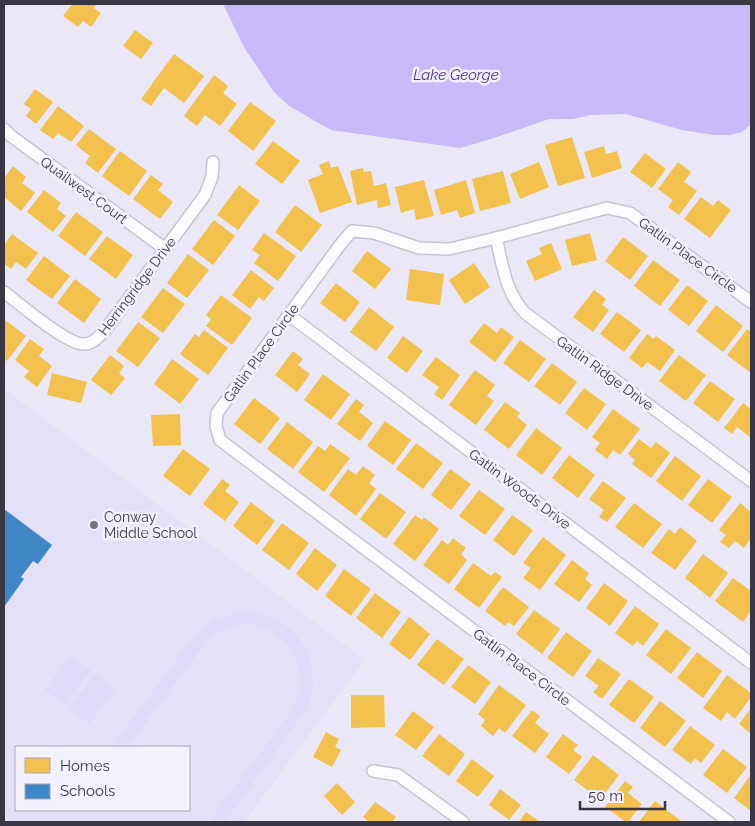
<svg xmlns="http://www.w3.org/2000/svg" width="755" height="826" viewBox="0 0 755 826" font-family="Raleway,sans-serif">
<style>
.built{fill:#e4e0f8;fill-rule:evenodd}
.green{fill:#e1dbfa}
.water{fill:#c8b9f8}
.homes{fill:#f2c14e}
.schools{fill:#3f88c5}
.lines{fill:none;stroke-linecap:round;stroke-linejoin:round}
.minor-casing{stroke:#c6c4d1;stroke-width:14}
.minor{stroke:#fcfcfe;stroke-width:11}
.poi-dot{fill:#777582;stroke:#f4f1fe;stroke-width:2}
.labels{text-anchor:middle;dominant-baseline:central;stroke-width:5;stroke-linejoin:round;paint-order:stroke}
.street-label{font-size:14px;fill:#393743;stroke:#f4f1fe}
.poi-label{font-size:14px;fill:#393743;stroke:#f4f1fe;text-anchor:start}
.water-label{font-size:15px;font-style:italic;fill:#4e2d8c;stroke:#f4f1fe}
</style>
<rect width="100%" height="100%" fill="#eae8f6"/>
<path class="built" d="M4 389 365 660 244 822H4ZM16 747H189V810H16Z"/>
<g class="green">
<path d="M239 612C284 610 319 646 312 692 311 698 308 704 306 710L225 822H208L291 712C295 704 299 696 300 687 304 654 275 622 242 625 228 627 218 633 207 641L128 747H111L196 634 212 620Z"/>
<polygon points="70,655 91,670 65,705 45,690"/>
<polygon points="95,674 115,689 90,724 69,709"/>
</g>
<polygon class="water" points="223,4 750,4 751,124 742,132 730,135 714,135 682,130 626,114 590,115 573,119 549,119 497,137 460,148 331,130 289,106 274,92 245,49"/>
<g class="homes">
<polygon points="72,4 97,4 94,8 101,13 91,27 83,21 78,27 63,16"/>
<polygon points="135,30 153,43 141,59 123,46"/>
<polygon points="174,54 204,76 184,103 164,88 151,106 141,99"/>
<polygon points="214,75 228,86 223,93 237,104 220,126 205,115 197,126 184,116"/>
<polygon points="35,89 53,102 36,124 26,116 31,109 24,104"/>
<polygon points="250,102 276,121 253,151 228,131"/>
<polygon points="58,106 84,126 71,142 58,133 53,139 40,130"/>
<polygon points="89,129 116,149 98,173 85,163 90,156 76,145"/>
<polygon points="572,137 585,178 558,186 545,145"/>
<polygon points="273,141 300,161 282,184 255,164"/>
<polygon points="604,146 606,154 617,151 622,168 592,178 584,152"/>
<polygon points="120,151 147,171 129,196 102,176"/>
<polygon points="645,153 666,169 652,188 630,172"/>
<polygon points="329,161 331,168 338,166 352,202 320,213 308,180 323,174 319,165"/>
<polygon points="539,162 549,187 520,199 510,174"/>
<polygon points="678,162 691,172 684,182 697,191 679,215 668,207 673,200 658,189"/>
<polygon points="13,166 26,177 22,183 35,193 21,211 4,197 4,179"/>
<polygon points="363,168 364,172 371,171 374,186 386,183 391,205 378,208 377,200 357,205 350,171"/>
<polygon points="503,171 511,203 480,211 472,179"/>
<polygon points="151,175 163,184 158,190 173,202 160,219 133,199"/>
<polygon points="424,180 434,216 416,220 414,209 401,213 395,187"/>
<polygon points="466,180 475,213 460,218 457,210 441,215 434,190"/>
<polygon points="239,185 260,201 238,230 217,215"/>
<polygon points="44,190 61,203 57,209 66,216 53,232 27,212"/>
<polygon points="701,197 713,206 718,200 731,210 710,238 684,219"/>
<polygon points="295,205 322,225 301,252 275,232"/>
<polygon points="76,212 103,232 85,256 58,236"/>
<polygon points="214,220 235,236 213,265 192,249"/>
<polygon points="264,233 296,256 278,281 254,263 260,255 252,250"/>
<polygon points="590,233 597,260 572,266 565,240"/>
<polygon points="12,234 38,253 26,269 16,262 11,269 4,264 4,245"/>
<polygon points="107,236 133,255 116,279 89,259"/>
<polygon points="623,237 648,256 630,280 605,261"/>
<polygon points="551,243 562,269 535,281 526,261 542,254 539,248"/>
<polygon points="367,251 391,269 375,289 352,271"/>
<polygon points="188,254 209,270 187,298 167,283"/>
<polygon points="44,256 70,276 52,299 26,280"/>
<polygon points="653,260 680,280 660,306 634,286"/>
<polygon points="474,263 490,287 465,304 449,280"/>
<polygon points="410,269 444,274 440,305 406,300"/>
<polygon points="251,270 274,288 264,301 259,297 250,309 232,295"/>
<polygon points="75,279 101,299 84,323 57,303"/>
<polygon points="336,283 360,302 345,322 320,303"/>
<polygon points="687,285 708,301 689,326 668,310"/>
<polygon points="163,288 185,304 163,333 141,317"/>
<polygon points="594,290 606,299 602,305 609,310 593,332 573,317"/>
<polygon points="221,295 252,318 232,345 206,326 211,319 206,315"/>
<polygon points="716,305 743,326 723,352 696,331"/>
<polygon points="369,307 394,327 376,351 350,332"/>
<polygon points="617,312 641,330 624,352 600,334"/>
<polygon points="4,319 26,336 7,361 4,358"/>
<polygon points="138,322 160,338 138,367 116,351"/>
<polygon points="484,323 497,333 501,327 514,337 495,362 469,342"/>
<polygon points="747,329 751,332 751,373 727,355"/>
<polygon points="204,330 228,348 208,375 180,354 195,334 199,337"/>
<polygon points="647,334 654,339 656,336 675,350 660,371 647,362 642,368 629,358"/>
<polygon points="403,336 423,351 407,373 387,358"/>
<polygon points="30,339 44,349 39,356 52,366 37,387 24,377 29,371 15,360"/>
<polygon points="520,340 546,359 529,382 503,363"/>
<polygon points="293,351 303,359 298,365 310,374 297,392 275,375"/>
<polygon points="110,355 124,366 119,373 125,378 111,395 91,380"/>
<polygon points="679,355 706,375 686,401 659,381"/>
<polygon points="436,357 460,375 442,400 434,394 439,387 422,375"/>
<polygon points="172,359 199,379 180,404 154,384"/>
<polygon points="552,363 577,382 560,405 534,386"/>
<polygon points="475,370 495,385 487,396 494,401 476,425 449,405"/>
<polygon points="52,373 87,382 81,403 47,395"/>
<polygon points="323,374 350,394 331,420 304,400"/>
<polygon points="710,381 735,399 718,422 693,403"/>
<polygon points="584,388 606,404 587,430 565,413"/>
<polygon points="254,398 280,418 260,444 234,424"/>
<polygon points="356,399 364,405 359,412 373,423 360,441 337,424"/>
<polygon points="505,402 520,413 517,417 527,425 509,449 484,430"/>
<polygon points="743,403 751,409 751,438 737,427 732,434 724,428"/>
<polygon points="613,409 640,429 620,455 613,450 607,459 595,450 600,443 592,437"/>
<polygon points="180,414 181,445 153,446 151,415"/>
<polygon points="385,421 411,440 393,465 367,446"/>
<polygon points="287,422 313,442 293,469 267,449"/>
<polygon points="536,428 562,448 542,475 516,455"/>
<polygon points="639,439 651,448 656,442 670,453 651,478 632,464 635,460 628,454"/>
<polygon points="416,443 443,463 423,489 396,469"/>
<polygon points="330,444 350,458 324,492 298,472 318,446 325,451"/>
<polygon points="183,449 210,469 190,496 163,476"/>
<polygon points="569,455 595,475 578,498 552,478"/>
<polygon points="675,456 701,476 682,501 656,481"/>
<polygon points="363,466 375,475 369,483 376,489 356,516 329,495 348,469 356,475"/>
<polygon points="450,469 471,484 451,510 431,495"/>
<polygon points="222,479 230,485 225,491 239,502 225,521 203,504"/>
<polygon points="708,479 732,497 712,523 688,505"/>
<polygon points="603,481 626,498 607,522 599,517 604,510 589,499"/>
<polygon points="479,490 505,509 485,535 459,516"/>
<polygon points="380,493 406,512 386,539 360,519"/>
<polygon points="251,502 275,521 257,545 233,526"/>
<polygon points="634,503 662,524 643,548 615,527"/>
<polygon points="740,503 751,512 751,538 744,548 735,541 729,548 720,542 726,535 719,530"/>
<polygon points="415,515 422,520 424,517 439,529 415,561 393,544"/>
<polygon points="512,515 533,530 514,556 493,540"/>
<polygon points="282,523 309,543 289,570 262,550"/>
<polygon points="680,527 697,541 675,570 651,553 669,529 675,534"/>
<polygon points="543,537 566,555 540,590 523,578 531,568 523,563"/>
<polygon points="453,538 466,548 461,554 467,560 449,584 423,565 442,540 448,545"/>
<polygon points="315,548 337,565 317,591 296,574"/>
<polygon points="703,554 728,573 710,598 685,578"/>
<polygon points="572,560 589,573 585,579 592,585 579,602 554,584"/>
<polygon points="473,563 491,576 495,572 502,577 479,608 454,589"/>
<polygon points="344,569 371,589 351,616 325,596"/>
<polygon points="733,578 751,591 751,611 743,622 715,601"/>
<polygon points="604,583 628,601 610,626 586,608"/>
<polygon points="503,587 529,607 514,626 508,622 505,626 485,611"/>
<polygon points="375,593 401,612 382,638 356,618"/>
<polygon points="635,606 659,624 643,646 637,641 633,646 615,633"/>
<polygon points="534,610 560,629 542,654 516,634"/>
<polygon points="409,617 430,634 410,660 389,644"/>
<polygon points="666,629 691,648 671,674 646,655"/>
<polygon points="566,632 592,651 573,677 547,658"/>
<polygon points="437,639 464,659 444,685 417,665"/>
<polygon points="697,652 722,671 703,698 677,678"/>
<polygon points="598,658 621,674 602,699 593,692 599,686 585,676"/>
<polygon points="468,665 491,682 475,704 451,687"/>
<polygon points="727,675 751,693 751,697 735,719 727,712 721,721 703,708"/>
<polygon points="629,679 654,697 634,723 609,705"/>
<polygon points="499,685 526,705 505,733 499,728 493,736 481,726 485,720 478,714"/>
<polygon points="351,695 384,695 385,727 351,728"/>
<polygon points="660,701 686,721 665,747 640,728"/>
<polygon points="751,708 751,734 739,724"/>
<polygon points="532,710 540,716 535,723 549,734 535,753 512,736"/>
<polygon points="413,711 434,727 416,750 395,735"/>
<polygon points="690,726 715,745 701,763 695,758 691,764 672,750"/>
<polygon points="326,732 339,739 335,747 341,750 332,767 313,757"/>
<polygon points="439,734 465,754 449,776 422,756"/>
<polygon points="563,734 578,745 573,750 582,757 569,774 546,757"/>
<polygon points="723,749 747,767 727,793 703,775"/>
<polygon points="593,755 619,775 600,800 574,780"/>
<polygon points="472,759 494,776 478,797 456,781"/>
<polygon points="751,774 751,811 734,798"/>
<polygon points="625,781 633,787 628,793 642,804 628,822 626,822 605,807"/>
<polygon points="337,783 355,802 342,815 324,796"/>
<polygon points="500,789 521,805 509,820 489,805"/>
<polygon points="655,801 681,821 680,822 639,822"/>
<polygon points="375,802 396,817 392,822 369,822 363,817"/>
<polygon points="526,812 540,822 519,822"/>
</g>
<polygon class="schools" points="4,509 52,545 38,564 33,561 21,577 24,579 4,607"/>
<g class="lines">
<defs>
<g id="minor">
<polyline points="4,129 11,136 165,249"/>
<path d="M496 238C503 265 505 292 525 313L751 481"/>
<path d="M4 292C20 304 67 345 84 344 94 344 100 335 106 329L205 195 212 177 213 162"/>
<polyline points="289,315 751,663"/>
<polyline points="373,771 398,775 463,822"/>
<polyline points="729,822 220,440 216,426 217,413 340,245 352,231 374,233 419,248 449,249 496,238 607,208 630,213 751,302"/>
</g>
</defs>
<use href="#minor" class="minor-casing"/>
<use href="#minor" class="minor"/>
</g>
<circle class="poi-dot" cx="94" cy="525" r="5"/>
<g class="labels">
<g class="street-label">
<text transform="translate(84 190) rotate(36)">Quailwest Court</text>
<text transform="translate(688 255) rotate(36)">Gatlin Place Circle</text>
<text transform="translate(137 286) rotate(-53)">Herringridge Drive</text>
<text transform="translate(261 353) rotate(-54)">Gatlin Place Circle</text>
<text transform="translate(605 373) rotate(36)">Gatlin Ridge Drive</text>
<text transform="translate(520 489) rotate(37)">Gatlin Woods Drive</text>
<text transform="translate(522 667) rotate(37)">Gatlin Place Circle</text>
</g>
<g class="poi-label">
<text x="104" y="517">Conway<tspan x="104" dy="16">Middle School</tspan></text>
</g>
<g class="water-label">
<text x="456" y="75">Lake George</text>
</g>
</g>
<rect width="755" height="826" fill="none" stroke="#393743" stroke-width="10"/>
<rect x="15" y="746" width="175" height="65" fill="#f4f1fe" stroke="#a9a7b3"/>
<rect x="25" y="758" width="25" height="15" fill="#f2c14e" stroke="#a9a7b3"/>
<text x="60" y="771" font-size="15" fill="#393743">Homes</text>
<rect x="25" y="784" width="25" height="15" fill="#3f88c5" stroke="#a9a7b3"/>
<text x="60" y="796" font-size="15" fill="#393743">Schools</text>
<path d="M580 801v8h85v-8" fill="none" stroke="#393743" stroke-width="2.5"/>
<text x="588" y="801" font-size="15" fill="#393743" stroke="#f4f1fe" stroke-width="4" paint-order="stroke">50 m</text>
</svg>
